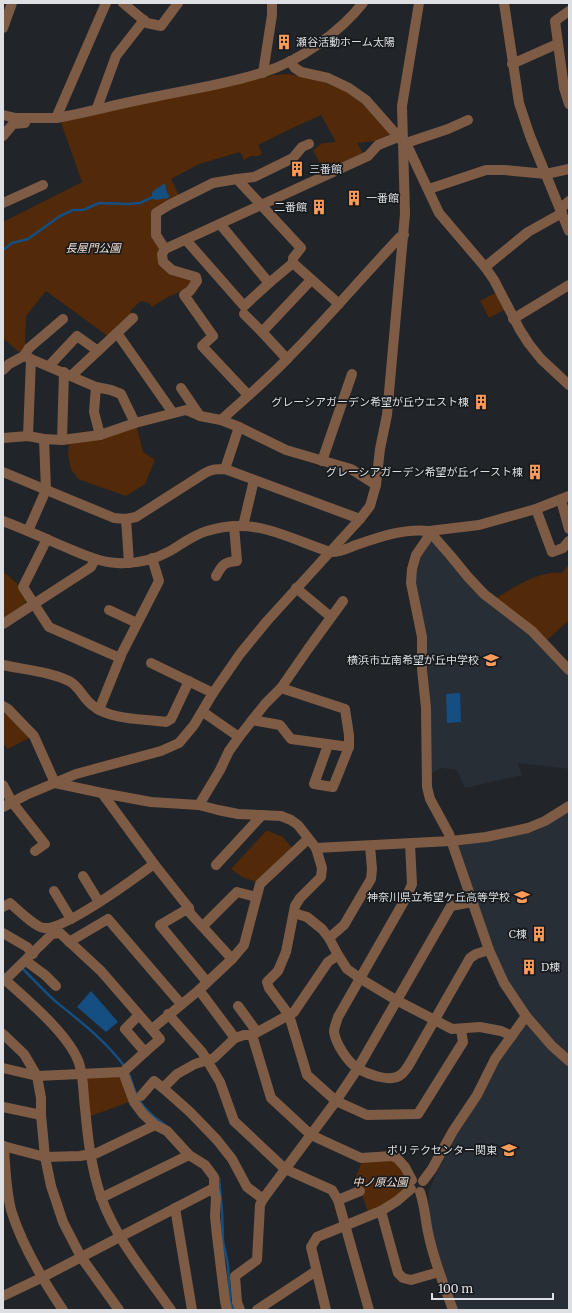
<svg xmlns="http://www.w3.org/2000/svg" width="572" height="1313" viewBox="0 0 572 1313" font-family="Merriweather,'Noto Sans JP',serif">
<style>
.built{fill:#272e36}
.green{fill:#522909}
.water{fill:#154f81}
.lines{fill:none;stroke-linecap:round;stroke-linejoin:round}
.stream{stroke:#154f81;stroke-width:2.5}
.minor{stroke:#7e5b44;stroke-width:10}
.tertiary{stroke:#7e5b44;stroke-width:10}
.labels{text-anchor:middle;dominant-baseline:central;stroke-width:3.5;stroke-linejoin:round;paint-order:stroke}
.poi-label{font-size:11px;fill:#dddfe2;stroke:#181b1e;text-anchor:end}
.park-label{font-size:11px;font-style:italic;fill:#f6dfd1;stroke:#181b1e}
</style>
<rect width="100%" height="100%" fill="#212428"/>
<g class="built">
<polygon points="428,542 433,542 444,552 472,589 529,634 569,675 569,769 518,763 522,775 465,788 457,770 441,768 431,774 428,668 426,637 415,583 419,557"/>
<polygon points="569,810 569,1057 528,1013 508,984 493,950 456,844 536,831"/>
<polygon points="529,1022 569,1064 569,1310 457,1310 441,1271 428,1209 429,1192 436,1174 460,1126 497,1062 525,1024"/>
</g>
<g class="green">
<path d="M288 74C313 78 345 86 363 104 373 113 381 124 390 134L375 141 357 143 363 153 324 171 313 150 323 143 336 142 321 115 288 130 258 145 262 153 259 156H251L244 160 240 152 199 164 171 179 180 197 153 212 160 247V255L193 282 188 288 166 298 152 307 149 303 141 301 130 311 132 313 109 337 46 291 26 316 25 349 21 354 3 338V222L82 182 61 123 63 121 274 75Z"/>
<polygon points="497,292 506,309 489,318 480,301"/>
<polygon points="136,424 143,452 155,460 145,484 126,496 78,479 71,469 68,455 69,444"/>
<path d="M569 564V620L545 642 496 598C515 587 539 570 562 573Z"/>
<path d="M3 572C13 579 28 591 25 605L3 620Z"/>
<polygon points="6,711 31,737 8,749 3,744 3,715"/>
<polygon points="266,831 268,831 283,837 292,848 257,882 242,877 231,869"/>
<polygon points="121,1075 129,1102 88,1117 84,1076"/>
<polygon points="393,1160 403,1171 406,1181 404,1191 378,1209 368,1212 356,1177 362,1161"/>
</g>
<g class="water">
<path d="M163 184H165L167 193 170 196 168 198 156 200 153 199C149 189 158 190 163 184Z"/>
<polygon points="460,693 461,722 447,723 446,694"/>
<polygon points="91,991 118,1022 106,1032 77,1007"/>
</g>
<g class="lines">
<g class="stream">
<polyline points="3,250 12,243 28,239 60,216 73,210 83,210 99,203 127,204 140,203 153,197"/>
<path d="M22 968C33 979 44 991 55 1001 80 1021 106 1041 125 1067"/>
<polyline points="128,1071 137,1097 144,1107 153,1116 169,1128"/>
<polyline points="219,1178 222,1211 223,1241 228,1265 230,1301 233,1310"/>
</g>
<g class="minor">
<polyline points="123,3 147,23 161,26 178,3"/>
<polyline points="504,3 519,103 530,136 569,231"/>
<polyline points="569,11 555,21 564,88 569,104"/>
<polyline points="290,61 295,68 301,72 328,78 349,88 366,100 403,142 406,143 439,213 485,267 494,280 520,330 529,344 541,359 569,385"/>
<polyline points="512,64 557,44"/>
<polyline points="263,73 272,15 272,3"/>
<polyline points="97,108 116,56 144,20"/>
<polyline points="3,115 16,118 56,118"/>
<polyline points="3,136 13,124 25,123"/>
<polyline points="406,143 448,129 468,120"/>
<polyline points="237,179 254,177 293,158 302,147 309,144"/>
<polyline points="429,189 486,170 504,170 546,174 569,169"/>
<polyline points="3,203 43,185"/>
<polyline points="560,209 569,201"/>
<polyline points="186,240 244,306 269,283 220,224"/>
<polyline points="165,249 156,235 156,213 169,205 213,183 237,179 301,248 293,258 293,263 339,304"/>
<polyline points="485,267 528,232 562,213"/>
<polyline points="269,283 293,263"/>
<polyline points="244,314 262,332"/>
<polyline points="117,333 173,413"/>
<polyline points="24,356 29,348 63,319"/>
<polyline points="287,359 262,332 311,280"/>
<polyline points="49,366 77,336 98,351"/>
<polyline points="3,370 9,364 24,356 96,387 111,390 121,394 135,423"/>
<polyline points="71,376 133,318"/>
<polyline points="96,387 94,412 100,435"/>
<polyline points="181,388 200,416"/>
<polyline points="248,395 202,346 213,336 184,295 190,291 197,281 196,277 172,270 163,262 162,254 165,249 368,156 378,145 398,137"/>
<path d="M221 420C243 400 267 380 288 358 327 319 362 277 400 237L404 235"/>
<polyline points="28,436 31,359"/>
<polyline points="3,438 28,436 44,439 62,440 100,435 135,423 186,410 200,416 221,420 239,427 286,450 351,469 376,485"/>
<polyline points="62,440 64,372"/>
<polyline points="322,461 352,374"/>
<polyline points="225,469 239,427"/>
<path d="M3 472 114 518 126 519 136 517 205 473C212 469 217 469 225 469L360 519"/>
<polyline points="561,500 569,529"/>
<polyline points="536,509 552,552 563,548 569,541"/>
<polyline points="126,519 129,563"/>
<polyline points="243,526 254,480"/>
<polyline points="28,531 46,490 44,439"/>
<polyline points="429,531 427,539 416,555 412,569 411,583 422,637 422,669 426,708 427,787 430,799 449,834 489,950 504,983 526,1016 552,1046 569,1061"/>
<polyline points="429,531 450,555 468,577 484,594 532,631 569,670"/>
<polyline points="47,539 23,587 49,627 120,658"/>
<path d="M330 552C339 553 348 548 356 545 379 537 405 528 429 531L479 525 536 509 569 496"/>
<path d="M216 576C222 565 224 562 237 561L234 526"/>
<polyline points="296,588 331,617"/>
<polyline points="109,610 137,623"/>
<polyline points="3,624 91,567 95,559"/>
<polyline points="151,663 213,693"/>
<path d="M3 665C25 670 48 671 69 681 79 686 83 698 92 705 109 720 144 719 166 722L171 719 189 681"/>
<polyline points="281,688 345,709 349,735 349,747 333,787 314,784 328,745"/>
<polyline points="3,706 8,709 34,736 55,783 102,793 151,802 199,805 218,810 238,814 281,816 291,820 298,825 316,848 322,868 321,877 300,898 295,906 286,952 278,971 267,982 269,988 289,1015 307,1075 336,1101 367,1115 418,1114 463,1042 461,1029"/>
<polyline points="99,710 122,653 159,581 152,558"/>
<polyline points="203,712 239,737"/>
<polyline points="252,720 280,725 291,739 349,747"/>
<polyline points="3,785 12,802 45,844 35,851"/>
<polyline points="102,793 154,864 189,908 190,913 232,959"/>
<polyline points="199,805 220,770 229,751 239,737 265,704 281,688 308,649 343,601"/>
<polyline points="3,807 26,795 76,774 161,751 179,743 194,725 213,693 240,654 267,621 360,519 370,506 376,485 380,449 387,415 405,214 402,106 419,3"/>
<path d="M410 844 412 884 407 896 338 1017C337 1021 334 1027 334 1032 336 1044 347 1061 357 1068 367 1074 388 1082 399 1076 406 1072 410 1063 414 1056L470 958 476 954 489 950"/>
<polyline points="316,848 451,841 486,837 528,828 545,821 569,806"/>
<polyline points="216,865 262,815"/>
<polyline points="83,876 99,902"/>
<polyline points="54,891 71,919"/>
<path d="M3 907 10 903C17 909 35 927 44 928 65 930 135 878 154 864"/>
<polyline points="189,908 160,925 207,982"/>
<polyline points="294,913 307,917 322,929 329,938 338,955 347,969 361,979 396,1000 452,1029 480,1027 501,1031 512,1036"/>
<polyline points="203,926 237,892 256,897"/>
<polyline points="3,933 27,947 33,954"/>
<polyline points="329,938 344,925 371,879 372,869 370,846"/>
<polyline points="69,942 108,919 181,1004"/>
<polyline points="26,961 45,975 56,986"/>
<polyline points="5,980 52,934 60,933 101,971 160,1039 145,1052 125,1029 139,1015"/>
<polyline points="199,990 235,1038"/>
<polyline points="238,1006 257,1032"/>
<polyline points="168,1014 202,1052 220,1082 234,1121 285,1169 332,1190 338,1200 369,1310"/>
<polyline points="152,1029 199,990 232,959 244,945 260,884 308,839"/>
<polyline points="3,1034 24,1054 37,1076 41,1098 41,1115 45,1157 51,1186 63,1222 81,1257 119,1310"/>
<polyline points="252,1035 271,1098 311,1135 361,1158 392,1156 397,1158 405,1167 412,1180"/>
<polyline points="3,1068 37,1076 123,1072 145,1052"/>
<polyline points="123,1072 134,1102 143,1114 155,1125 167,1131 189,1155 205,1165 214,1177 214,1188 216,1198 215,1216 217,1236 225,1301 227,1310"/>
<polyline points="141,1096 154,1081 163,1088"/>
<polyline points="3,1107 41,1115"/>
<polyline points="3,1146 45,1157 80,1156 97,1153 155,1125"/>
<path d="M4 1146C5 1167 6 1189 11 1210 22 1246 42 1279 63 1310"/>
<polyline points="423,1181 432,1169 453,1131 477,1095 495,1059 526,1016"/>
<path d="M420 1192C425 1207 425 1218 428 1232 433 1259 444 1285 453 1310"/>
<polyline points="101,1198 189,1155"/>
<polyline points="263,1199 247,1187 232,1159 217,1140 190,1112 163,1088 177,1074 195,1064 214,1058 235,1038 244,1035 252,1035 294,1012 328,962 338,955"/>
<polyline points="338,1200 360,1191"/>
<polyline points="175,1208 192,1310"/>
<polyline points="381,1211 398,1273 403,1278 411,1280 439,1272"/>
<polyline points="3,1296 41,1278 214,1188"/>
<polyline points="240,1310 237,1302 235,1276 257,1260 260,1205 263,1199 336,1101 358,1068 451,906 472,902"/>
<polyline points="257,1310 316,1271"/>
<polyline points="326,1310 311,1247 317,1237 381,1211 397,1201 411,1189"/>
</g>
<g class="tertiary">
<polyline points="3,28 12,3"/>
<path d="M56 118C89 112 122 103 154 97 191 89 229 84 264 72 300 61 340 32 363 3"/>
<polyline points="56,118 106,3"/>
<polyline points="513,319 569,285"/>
<path d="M3 521C24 529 44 538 65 547 82 554 98 562 117 563 135 564 154 560 170 551 182 544 193 535 207 531 255 516 287 538 330 552"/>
<path d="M3 978C26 999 69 1034 79 1063 84 1078 83 1093 85 1108 88 1140 91 1167 101 1197 116 1239 146 1274 171 1310"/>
</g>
</g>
<defs>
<symbol id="building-bare" viewBox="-9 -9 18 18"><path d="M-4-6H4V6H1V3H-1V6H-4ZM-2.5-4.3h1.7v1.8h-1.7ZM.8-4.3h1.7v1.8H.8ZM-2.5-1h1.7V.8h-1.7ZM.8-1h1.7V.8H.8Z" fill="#fe9b59" stroke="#181b1e" stroke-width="2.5" paint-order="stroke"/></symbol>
<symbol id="school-bare" viewBox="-9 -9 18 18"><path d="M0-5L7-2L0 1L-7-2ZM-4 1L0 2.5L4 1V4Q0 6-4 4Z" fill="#fe9b59" stroke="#181b1e" stroke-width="2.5" paint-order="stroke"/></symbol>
</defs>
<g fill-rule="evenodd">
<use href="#building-bare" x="273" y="31" width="22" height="22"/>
<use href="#building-bare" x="286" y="158" width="22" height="22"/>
<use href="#building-bare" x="343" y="187" width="22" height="22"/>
<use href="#building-bare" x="308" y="196" width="22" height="22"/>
<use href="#building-bare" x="470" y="391" width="22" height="22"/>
<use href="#building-bare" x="524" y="461" width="22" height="22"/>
<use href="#school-bare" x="480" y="649" width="22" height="22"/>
<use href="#school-bare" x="511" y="886" width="22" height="22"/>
<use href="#building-bare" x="528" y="923" width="22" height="22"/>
<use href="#building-bare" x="518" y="956" width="22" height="22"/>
<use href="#school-bare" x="498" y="1139" width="22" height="22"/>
</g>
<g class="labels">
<g class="poi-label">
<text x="296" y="42" text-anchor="start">瀬谷活動ホーム太陽</text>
<text x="309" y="169" text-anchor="start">三番館</text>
<text x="366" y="198" text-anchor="start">一番館</text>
<text x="307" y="207">二番館</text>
<text x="469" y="402">グレーシアガーデン希望が丘ウエスト棟</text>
<text x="523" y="472">グレーシアガーデン希望が丘イースト棟</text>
<text x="479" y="660">横浜市立南希望が丘中学校</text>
<text x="510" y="897">神奈川県立希望ケ丘高等学校</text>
<text x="527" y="934">C棟</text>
<text x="541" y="967" text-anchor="start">D棟</text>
<text x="497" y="1150">ポリテクセンター関東</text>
</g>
<g class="park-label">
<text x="93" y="248">長屋門公園</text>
<text x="380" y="1182">中ノ原公園</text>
</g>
</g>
<rect width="572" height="1313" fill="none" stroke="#dddfe2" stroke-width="8"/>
<path d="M432 1293v6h121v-6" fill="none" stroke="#dddfe2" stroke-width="2"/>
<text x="438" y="1293" font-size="12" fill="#dddfe2" stroke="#181b1e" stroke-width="3" paint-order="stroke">100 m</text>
</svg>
